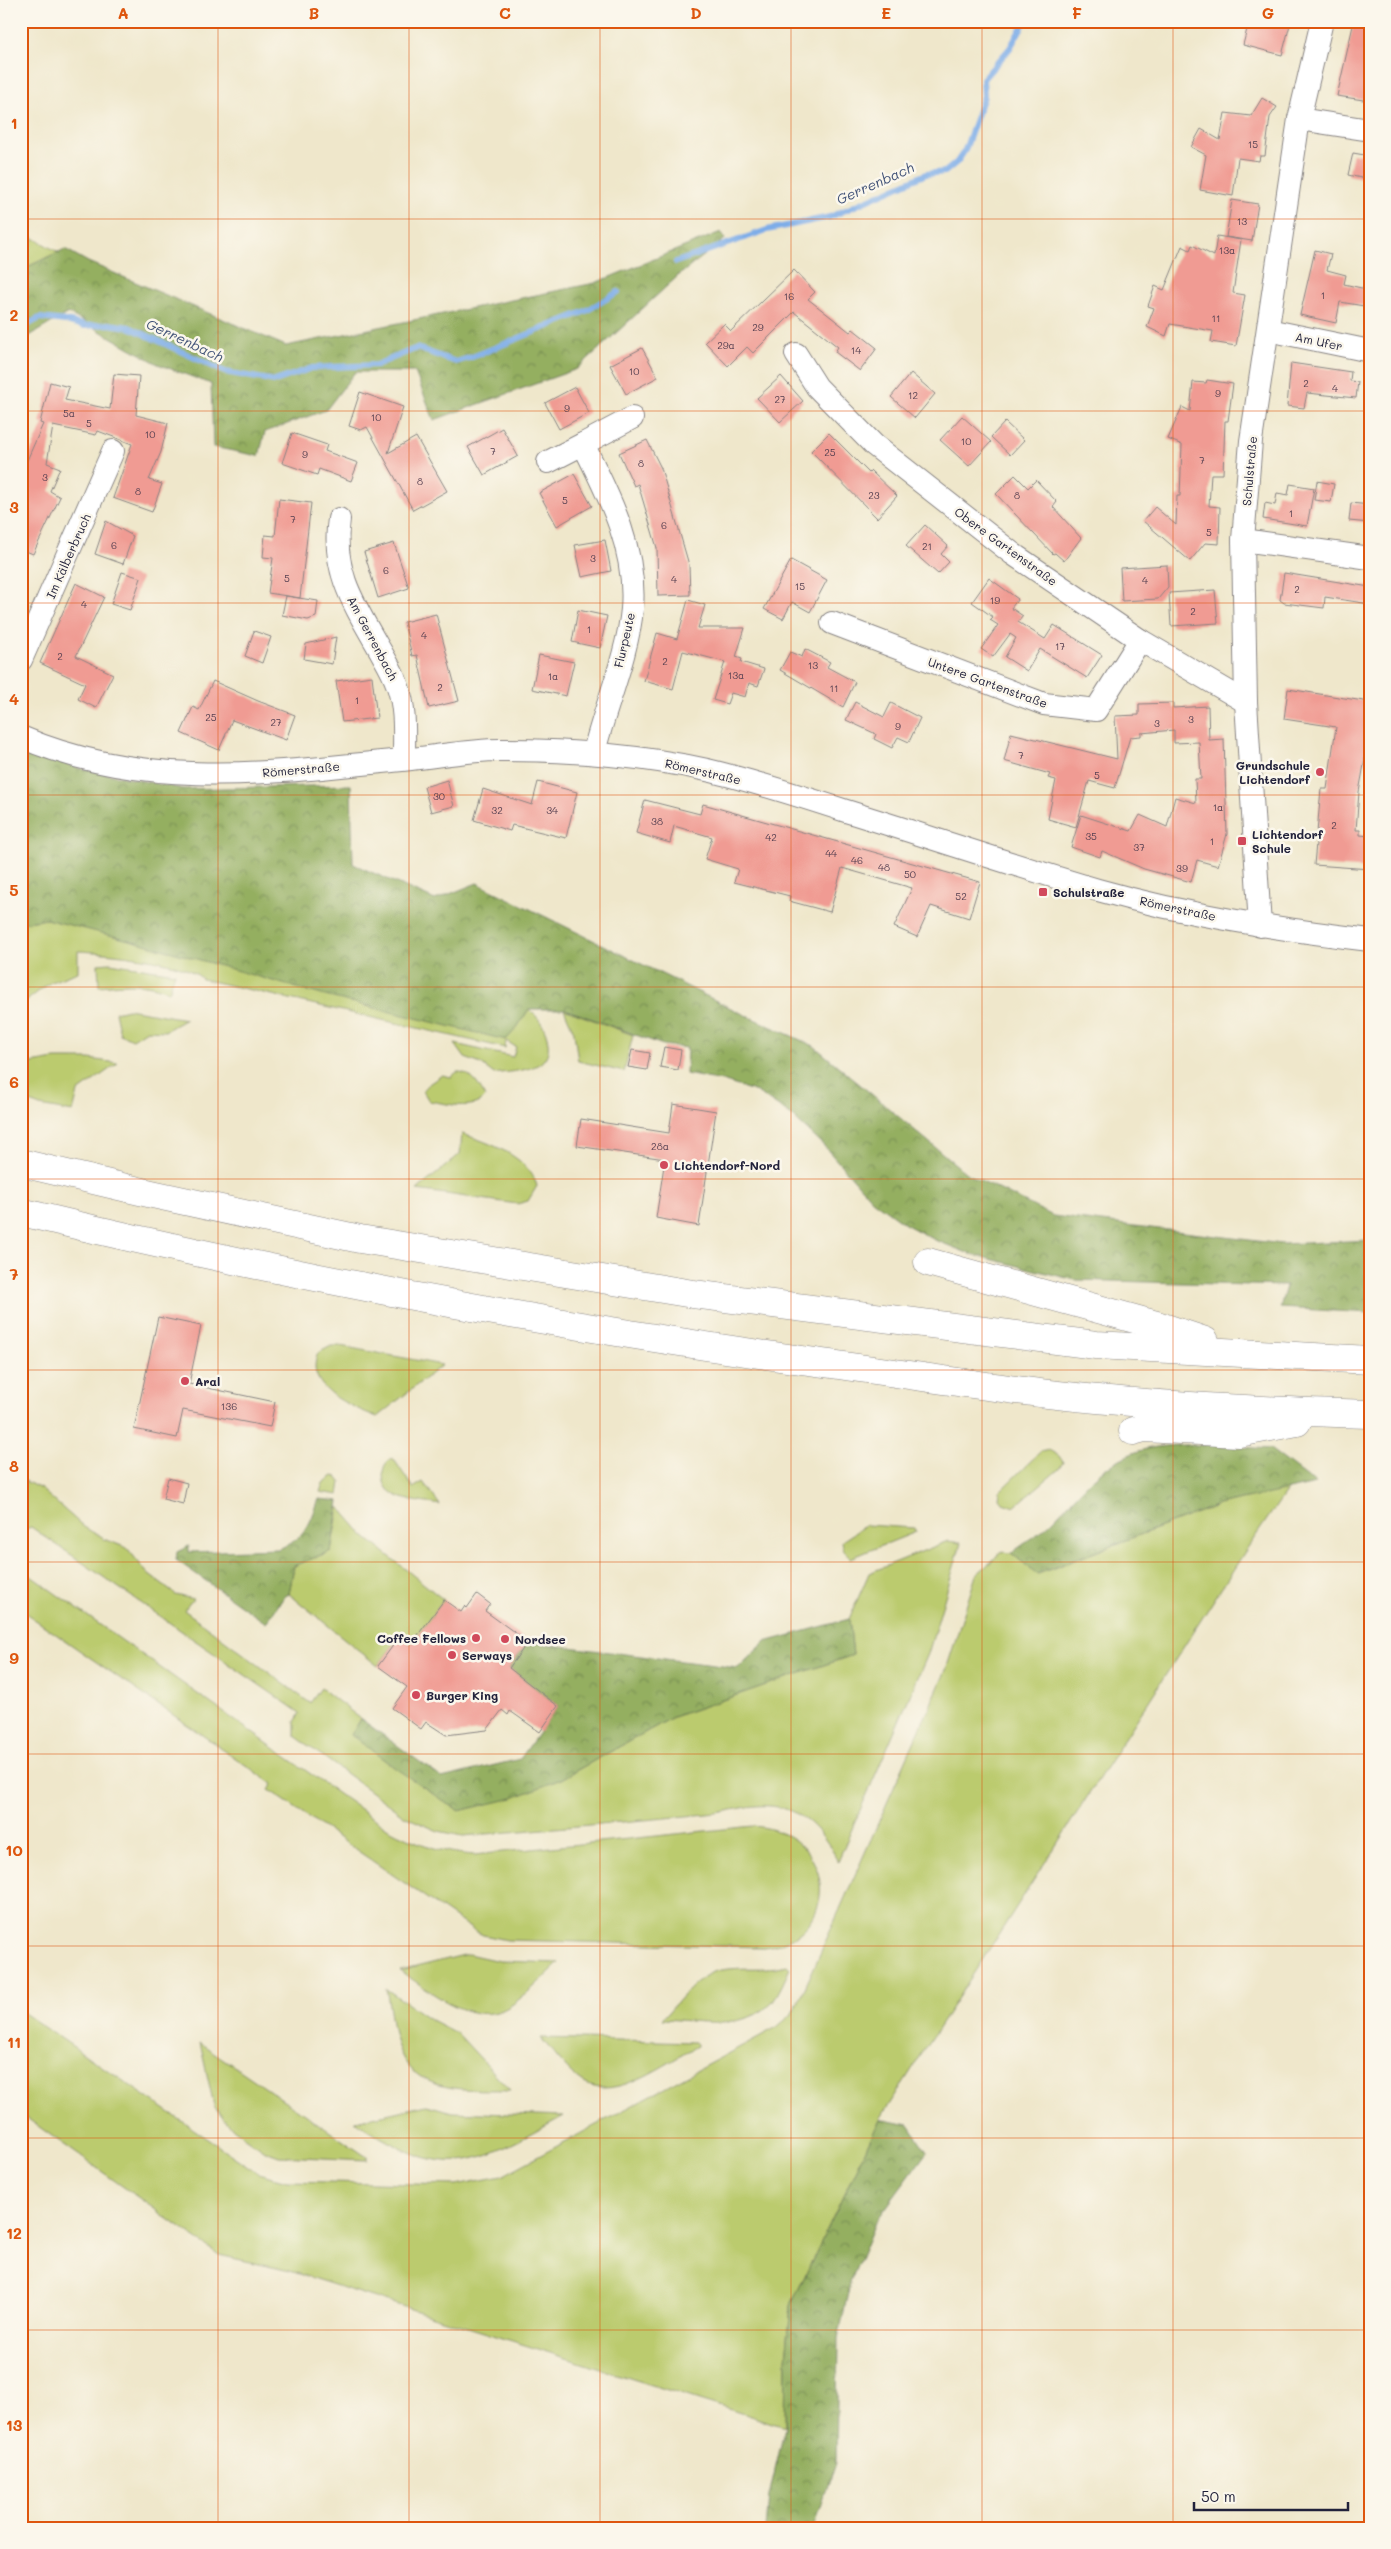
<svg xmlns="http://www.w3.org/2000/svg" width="1391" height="2549" viewBox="0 0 1391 2549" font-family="Mali,sans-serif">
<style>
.green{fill:#bbcb6e;stroke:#6e7654}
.forest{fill:url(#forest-crowns);stroke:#5b684e}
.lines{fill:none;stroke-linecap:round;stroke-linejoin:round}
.stream{stroke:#7eade8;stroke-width:6}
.building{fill:#f09b93}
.minor-casing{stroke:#888483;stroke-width:24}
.highway-casing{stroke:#888483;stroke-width:29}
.minor{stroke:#fff;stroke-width:22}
.highway{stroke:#fff;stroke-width:28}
.grid{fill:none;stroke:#de560e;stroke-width:1;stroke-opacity:0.55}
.poi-dot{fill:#d1495b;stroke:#fbf7ec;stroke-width:2}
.labels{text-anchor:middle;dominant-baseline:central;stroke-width:5;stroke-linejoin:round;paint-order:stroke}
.number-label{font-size:10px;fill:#564051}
.street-label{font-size:12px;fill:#22223b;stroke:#fbf7ec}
.poi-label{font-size:12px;font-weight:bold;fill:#22223b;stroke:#fbf7ec;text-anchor:start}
.water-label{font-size:14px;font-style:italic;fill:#425378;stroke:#fbf7ec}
.neatline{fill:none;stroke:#de560e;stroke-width:2}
.grid-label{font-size:16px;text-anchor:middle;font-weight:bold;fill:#de560e}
</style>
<defs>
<pattern id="forest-crowns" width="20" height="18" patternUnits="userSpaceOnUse" patternTransform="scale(1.25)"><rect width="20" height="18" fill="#94af61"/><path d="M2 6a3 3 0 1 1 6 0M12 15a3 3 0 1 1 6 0" fill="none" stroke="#788e51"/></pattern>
</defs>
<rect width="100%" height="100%" fill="#fbf7ec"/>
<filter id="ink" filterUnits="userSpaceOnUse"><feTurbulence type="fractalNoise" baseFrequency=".02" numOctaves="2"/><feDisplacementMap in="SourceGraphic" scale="10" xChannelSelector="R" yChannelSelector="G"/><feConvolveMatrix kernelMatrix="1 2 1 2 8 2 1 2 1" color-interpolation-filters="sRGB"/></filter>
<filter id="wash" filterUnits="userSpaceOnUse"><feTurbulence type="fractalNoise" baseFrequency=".0096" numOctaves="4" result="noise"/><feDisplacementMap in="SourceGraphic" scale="20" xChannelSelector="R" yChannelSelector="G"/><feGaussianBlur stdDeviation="1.12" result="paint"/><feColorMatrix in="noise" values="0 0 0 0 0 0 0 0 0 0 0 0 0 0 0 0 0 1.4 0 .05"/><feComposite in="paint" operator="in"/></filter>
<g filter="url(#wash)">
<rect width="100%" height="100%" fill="#efe7cb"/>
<g class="green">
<polygon points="21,231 58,252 21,270"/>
<path d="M46 919 516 1029 529 1009C538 1017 544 1025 547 1037 556 1072 518 1070 494 1074L481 1064 465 1058 455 1044 513 1057 516 1047 506 1041 505 1048 202 979C187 960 103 952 78 951V972L51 982 21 1005V923Z"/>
<path d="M110 963 175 973 169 992C147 981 123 984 99 986L98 964Z"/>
<polygon points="128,1009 186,1019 165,1031 147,1030 133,1039 120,1034 115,1012"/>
<polygon points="564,1009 633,1035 624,1072 578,1061 574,1032"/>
<polygon points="55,1059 89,1059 118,1063 78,1092 73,1112 40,1106 25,1100 21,1094 21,1071 26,1064"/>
<path d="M457 1072C470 1071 480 1086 485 1097 474 1112 445 1103 429 1101L423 1091 426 1086 442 1075 451 1077Z"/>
<path d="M462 1134C488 1142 530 1157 537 1186L528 1201 517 1204 417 1190 460 1154Z"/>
<path d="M331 1346H340L442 1365 377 1417C351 1406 303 1389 318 1353Z"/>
<polygon points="1049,1450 1059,1456 1063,1462 1059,1469 1014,1507 1003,1503 999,1498 1000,1491 1040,1452"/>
<path d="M393 1458 413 1488 423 1482 440 1505C420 1501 382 1502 383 1474 383 1467 386 1461 393 1458Z"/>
<polygon points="333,1476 337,1477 341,1482 339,1495 320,1492 323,1483"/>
<path d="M21 1479 41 1489 84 1527 104 1539 127 1548 148 1574 176 1595 193 1599 184 1610 310 1703 321 1688 361 1719 351 1735 459 1811 561 1779 673 1717 853 1655 849 1619 869 1573 948 1541 961 1543 928 1654 838 1861C825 1836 810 1816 782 1808 756 1801 732 1812 707 1814 626 1822 544 1829 463 1836L438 1831 404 1816 295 1736V1722L300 1713 31 1527 21 1531Z"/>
<polygon points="1288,1489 1246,1550 880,2119 791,2305 786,2361 785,2427 290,2271 219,2255 21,2114 21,2011 258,2173 287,2181 456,2185 502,2176 777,2027 791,2015 800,1999 946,1670 976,1575 1002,1552 1011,1553 1038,1574 1218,1505"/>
<polygon points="339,1507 364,1536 444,1600 411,1644 400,1636 378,1666 289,1594 294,1566 331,1551"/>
<polygon points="866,1525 914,1528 916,1532 851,1558 844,1551 842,1541"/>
<path d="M21 1569 387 1828C415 1843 442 1853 474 1855L753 1826C839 1832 843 1939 763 1947L507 1940 483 1935 473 1930 269 1790 273 1784 21 1610Z"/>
<path d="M468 1954 499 1961 559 1963C544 1977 530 1992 513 2004 475 2032 431 1991 400 1971Z"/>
<path d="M787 1965 790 1968C785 1979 780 1992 772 2002 746 2032 696 2020 662 2019 677 2003 698 1973 721 1970 743 1966 765 1971 787 1965Z"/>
<path d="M386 1989 433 2021 458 2034 510 2090C475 2089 426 2095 404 2060 392 2041 391 2010 386 1989Z"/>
<path d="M541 2038 695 2042 697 2044V2046C668 2062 616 2102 584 2083 567 2072 554 2053 541 2038Z"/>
<polygon points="200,2043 367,2157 367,2160 279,2156 263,2150 233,2129 214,2106"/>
<path d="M427 2105 452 2112 564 2116C473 2166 448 2184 355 2121Z"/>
</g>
<g class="forest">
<polygon points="721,232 725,239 678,276 577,369 434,420 415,372 355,372 326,410 265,432 259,456 213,447 211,384 158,364 68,313 21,341 21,270 65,249 88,262 286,346 595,283"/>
<polygon points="21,749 82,769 184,789 351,785 353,864 435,900 477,883 743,1014 814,1046 966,1173 1053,1216 1282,1244 1370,1240 1370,1313 1280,1308 1286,1286 1075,1280 970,1254 935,1240 905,1224 872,1200 824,1146 792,1116 757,1092 722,1081 686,1074 687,1048 663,1045 565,1009 529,1009 516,1029 506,1040 325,996 141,943 46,919 21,923"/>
<path d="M1208 1445 1270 1449 1316 1484 1218 1505 1037 1574 1011 1553C1027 1542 1043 1531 1056 1517 1082 1490 1102 1463 1139 1451 1161 1444 1186 1445 1208 1445Z"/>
<path d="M319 1499 339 1501 331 1551 294 1566 289 1594 284 1597 266 1623 176 1560 177 1552 189 1546V1552L278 1549C306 1538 309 1526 319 1499Z"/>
<polygon points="849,1619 853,1655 673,1717 561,1779 513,1798 459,1811 395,1768 351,1735 361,1719 442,1778 520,1759 558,1706 509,1668 528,1642 738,1668 765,1642"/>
<polygon points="880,2119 909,2125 927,2152 874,2224 850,2283 838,2339 836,2462 814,2528 766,2528 769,2496 785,2427 786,2361 791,2305"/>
</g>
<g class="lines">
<g class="stream">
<polyline points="676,262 767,230 830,217 926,174 945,172 957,162 965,150 984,96 983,79 1010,48 1025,21"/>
<polyline points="21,328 40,318 66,321 85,326 109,324 129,327 225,372 275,381 312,368 376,365 417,348 456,362 472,357 586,311 618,292"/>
</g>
</g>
<g id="blocks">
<g class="building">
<polygon points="1249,21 1291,21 1282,55 1243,45"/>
<polygon points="1354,21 1370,21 1370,101 1337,96"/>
<polygon points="1262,98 1277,107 1270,117 1265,156 1260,156 1259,161 1238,158 1233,196 1200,190 1206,155 1191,147 1201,129 1220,140 1225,113 1251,116"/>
<polygon points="1353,153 1370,156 1370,180 1348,175"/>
<polygon points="1232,200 1258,204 1252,241 1226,237"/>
<polygon points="1217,236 1241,240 1233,293 1245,295 1236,346 1211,342 1213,331 1170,324 1166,336 1147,327 1154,308 1148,306 1155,286 1164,290 1182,246 1190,250 1192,245 1214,256"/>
<polygon points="1315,250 1331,254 1327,270 1346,275 1344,284 1370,290 1370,307 1340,302 1336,323 1300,315"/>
<polygon points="794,270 815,292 808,299 850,332 853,329 877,348 860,371 835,352 838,347 794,312 753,353 747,347 728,366 705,342 724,324 731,331"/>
<polygon points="642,348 658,377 626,394 610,365"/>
<polygon points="1291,363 1351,372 1350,381 1358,382 1356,398 1307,393 1304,408 1287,406"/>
<polygon points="911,373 935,394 915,418 891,397"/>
<polygon points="114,374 139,376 136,415 168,423 161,452 149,480 162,484 152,512 113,498 132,444 98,431 96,435 53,426 47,463 60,468 50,491 60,497 33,554 21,549 21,474 43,424 40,423 50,382 69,387 65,400 110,409"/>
<polygon points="781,376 803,401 780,422 757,398"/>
<polygon points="1207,380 1233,384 1228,421 1225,421 1223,474 1211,474 1209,506 1220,507 1219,544 1205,543 1190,561 1143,521 1155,507 1176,525 1177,496 1180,496 1182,445 1168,439 1182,407 1190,411 1193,382 1206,383"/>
<polygon points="575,387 589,413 559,429 545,403"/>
<polygon points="360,392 403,407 388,453 416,437 447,491 413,510 367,427 361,430 349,426"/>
<polygon points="962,416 991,442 969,466 940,440"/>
<polygon points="1005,422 1024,440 1010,455 991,437"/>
<polygon points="502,428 518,456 484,475 468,447"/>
<polygon points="292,433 327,445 325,451 358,463 351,481 319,469 317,475 282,463"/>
<polygon points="829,433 869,473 871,471 897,496 877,518 811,451"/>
<polygon points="647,440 661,468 689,565 690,595 658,596 657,548 638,484 634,486 619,453"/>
<polygon points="574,474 592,506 557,526 539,493"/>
<polygon points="1015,475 1028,488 1036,480 1057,502 1053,507 1081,538 1064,561 1055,553 1053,554 996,494"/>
<polygon points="1317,481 1334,484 1331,502 1314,500"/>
<polygon points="1290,484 1314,488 1307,526 1263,519 1265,503 1275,505 1277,493 1288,495"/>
<polygon points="279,499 311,503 300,598 268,593 273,558 263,557 265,535 275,536"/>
<polygon points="1351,503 1370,505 1370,523 1349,521"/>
<polygon points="106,521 133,536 123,564 95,554"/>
<polygon points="925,525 948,546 941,554 949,562 938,574 906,546"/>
<polygon points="605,540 611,571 582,577 575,545"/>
<polygon points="394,543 409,588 378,598 364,552"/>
<polygon points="791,560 827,580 810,612 792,602 783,619 764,609"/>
<polygon points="1167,565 1168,587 1158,599 1122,601 1120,568"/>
<polygon points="122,572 141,578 130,610 111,604"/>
<polygon points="1284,573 1370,587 1370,604 1325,597 1324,608 1284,603 1280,600"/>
<polygon points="989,578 1018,599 1011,608 1023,616 1018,622 1045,639 1054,625 1102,655 1087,678 1040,649 1027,671 1005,657 1016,638 1010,634 993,657 981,649 998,625 990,620 993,617 972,602"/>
<polygon points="76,583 104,597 76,656 113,674 96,708 78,699 85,684 40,663"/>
<polygon points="1215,590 1218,623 1171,626 1169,593"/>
<polygon points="286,596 318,601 316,617 308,620 282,615"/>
<polygon points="688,600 705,605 698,628 745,628 736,657 742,659 741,662 764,669 758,686 749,683 745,697 731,693 727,704 713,700 725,662 683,651 673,689 644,681 657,633 677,639"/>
<polygon points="578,610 607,616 600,648 572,642"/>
<polygon points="436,614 459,701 429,708 417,655 412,656 404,622"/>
<polygon points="254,631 271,637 262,663 245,656"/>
<polygon points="336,637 332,664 304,659 306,644"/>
<polygon points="805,649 830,662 827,667 855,682 843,707 780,670 790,652 802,657"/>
<polygon points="539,655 574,662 566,696 532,689"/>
<polygon points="372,676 377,718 342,722 336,681"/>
<polygon points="213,681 258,701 295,715 286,740 232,720 219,750 181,733 193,707 199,710"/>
<polygon points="1288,689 1370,702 1370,732 1359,792 1356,830 1360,830 1360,835 1370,836 1370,869 1314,865 1321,789 1327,789 1336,727 1284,719"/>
<polygon points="855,702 884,717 891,703 920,718 909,742 898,737 892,748 874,739 876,734 846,720"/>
<polygon points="1173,703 1173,708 1208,706 1209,740 1224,739 1227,834 1218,866 1197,860 1191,882 1144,869 1102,851 1100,857 1071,847 1081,815 1131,831 1140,815 1167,827 1175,797 1196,803 1195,779 1201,779 1199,742 1174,743 1174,730 1141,733 1141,736 1130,737 1115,788 1089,781 1076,827 1048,819 1056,780 1048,778 1050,774 1004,761 1011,733 1117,759 1115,716 1139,715 1139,704"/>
<polygon points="447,780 454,806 431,812 424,787"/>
<polygon points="538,782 577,792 566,838 512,825 510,831 474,820 483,789 532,805"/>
<polygon points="645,800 700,814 703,804 980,882 969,918 931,906 917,937 894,927 912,888 842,868 830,912 789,901 790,896 734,882 738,869 705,859 712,837 674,826 670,843 636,833"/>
<polygon points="664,1047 681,1050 678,1070 660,1067"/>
<polygon points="632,1050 650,1053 647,1070 628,1067"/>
<polygon points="673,1104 716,1111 699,1226 656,1218 665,1159 577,1146 581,1119 669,1133"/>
<polygon points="158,1317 201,1326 189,1384 275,1402 270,1427 183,1410 177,1438 134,1429"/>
<polygon points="168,1478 187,1483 183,1504 163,1499"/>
<polygon points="477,1594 490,1604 485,1611 528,1642 509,1668 558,1706 540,1732 510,1711 508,1715 502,1710 487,1730 446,1735 426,1722 421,1729 392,1708 407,1687 378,1666 400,1636 411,1644 444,1600 461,1612 465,1606 467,1608"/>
</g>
</g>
</g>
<g filter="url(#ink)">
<use href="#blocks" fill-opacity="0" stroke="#888483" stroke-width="1"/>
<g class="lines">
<defs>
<g id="minor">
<polyline points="1299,119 1370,130"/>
<polyline points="1268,330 1370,351"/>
<polyline points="796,354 817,387 874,445 1013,554 1140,640 1246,702"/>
<polyline points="548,462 583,444"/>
<path d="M339 519C331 571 355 606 380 650 386 661 393 672 397 684 406 707 404 735 404 759"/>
<polyline points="1243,540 1370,558"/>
<polyline points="832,623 1044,704 1096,710 1140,640"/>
<polyline points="21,660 113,451"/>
<path d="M21 737C148 792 279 772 411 759 440 756 471 750 500 750 570 750 639 755 707 770 754 781 800 796 846 811 930 837 1013 865 1098 890 1186 915 1278 929 1370 940"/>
<path d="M594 752C605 707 628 654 632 609 637 549 609 496 583 444L632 418"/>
<polyline points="1260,926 1246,702 1243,540 1251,441 1299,119 1322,21"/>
</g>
<g id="highway">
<polyline points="21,1163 152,1194 360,1239 693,1294 1096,1345 1370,1360"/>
<path d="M21 1212C286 1276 554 1326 823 1363 898 1373 973 1385 1048 1394 1154 1406 1263 1411 1370 1414"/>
<polyline points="928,1262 1160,1326 1205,1341"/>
<polyline points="1133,1431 1144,1428 1239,1433 1297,1422"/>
</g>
</defs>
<use href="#minor" class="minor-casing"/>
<use href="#highway" class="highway-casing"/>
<use href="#minor" class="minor"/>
<use href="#highway" class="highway"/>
</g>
</g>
<path class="grid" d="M218 21V2528M409 21V2528M600 21V2528M791 21V2528M982 21V2528M1173 21V2528M21 219H1370M21 411H1370M21 603H1370M21 795H1370M21 987H1370M21 1179H1370M21 1370H1370M21 1562H1370M21 1754H1370M21 1946H1370M21 2138H1370M21 2330H1370"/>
<g class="poi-dot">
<circle cx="1320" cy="772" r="5"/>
<rect x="1237" y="836" width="10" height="10" rx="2.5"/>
<rect x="1038" y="887" width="10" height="10" rx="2.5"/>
<circle cx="664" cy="1165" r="5"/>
<circle cx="185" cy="1381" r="5"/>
<circle cx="476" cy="1638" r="5"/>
<circle cx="505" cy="1639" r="5"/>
<circle cx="452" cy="1655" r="5"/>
<circle cx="416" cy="1695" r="5"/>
</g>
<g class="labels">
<g class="number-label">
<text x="1253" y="144">15</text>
<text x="1242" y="221">13</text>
<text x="1227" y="250">13a</text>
<text x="1323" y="295">1</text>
<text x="789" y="296">16</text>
<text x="1216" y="318">11</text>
<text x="758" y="327">29</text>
<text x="726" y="345">29a</text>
<text x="856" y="350">14</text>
<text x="634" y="371">10</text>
<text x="1306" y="383">2</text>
<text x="1335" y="388">4</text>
<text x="1218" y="393">9</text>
<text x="913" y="395">12</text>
<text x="780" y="399">27</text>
<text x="567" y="408">9</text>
<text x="69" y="413">5a</text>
<text x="376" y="417">10</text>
<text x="89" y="423">5</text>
<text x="150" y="434">10</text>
<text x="966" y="441">10</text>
<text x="493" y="451">7</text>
<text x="830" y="452">25</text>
<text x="305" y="454">9</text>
<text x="1202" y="460">7</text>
<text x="641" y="463">8</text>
<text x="45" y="477">3</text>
<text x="420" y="481">8</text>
<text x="138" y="491">8</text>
<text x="874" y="495">23</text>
<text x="1017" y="495">8</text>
<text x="565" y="500">5</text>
<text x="1291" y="513">1</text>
<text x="293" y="519">7</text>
<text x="664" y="525">6</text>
<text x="1209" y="532">5</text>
<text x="114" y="545">6</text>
<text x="927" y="546">21</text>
<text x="593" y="558">3</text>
<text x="386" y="570">6</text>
<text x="287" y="578">5</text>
<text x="674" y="579">4</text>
<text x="1145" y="580">4</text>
<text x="800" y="586">15</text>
<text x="1297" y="589">2</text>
<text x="995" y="600">19</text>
<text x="84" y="604">4</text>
<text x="1193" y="611">2</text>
<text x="589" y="629">1</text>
<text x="424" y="635">4</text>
<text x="1060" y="646">17</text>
<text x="60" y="656">2</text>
<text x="665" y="661">2</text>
<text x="813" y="665">13</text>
<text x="736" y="675">13a</text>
<text x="553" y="676">1a</text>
<text x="440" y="687">2</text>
<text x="834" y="688">11</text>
<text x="357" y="700">1</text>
<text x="211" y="717">25</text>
<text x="1191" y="719">3</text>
<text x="276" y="722">27</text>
<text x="1157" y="723">3</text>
<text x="898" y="726">9</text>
<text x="1021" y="755">7</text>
<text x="1097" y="775">5</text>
<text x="439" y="796">30</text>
<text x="1218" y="807">1a</text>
<text x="497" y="810">32</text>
<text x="552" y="810">34</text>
<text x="657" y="821">38</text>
<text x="1334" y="825">2</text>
<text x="1091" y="836">35</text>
<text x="771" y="837">42</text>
<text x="1212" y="841">1</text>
<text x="1139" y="847">37</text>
<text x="831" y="853">44</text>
<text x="857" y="860">46</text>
<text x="884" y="867">48</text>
<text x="1182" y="868">39</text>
<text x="910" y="874">50</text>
<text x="961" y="896">52</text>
<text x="660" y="1146">28a</text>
<text x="229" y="1406">136</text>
</g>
<g class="street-label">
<text transform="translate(1319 341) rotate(12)">Am Ufer</text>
<text transform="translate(1249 471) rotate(-85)">Schulstraße</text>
<text transform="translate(1006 546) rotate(36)">Obere Gartenstraße</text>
<text transform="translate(68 556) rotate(-66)">Im Kälberbruch</text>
<text transform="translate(373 638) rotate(62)">Am Gerrenbach</text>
<text transform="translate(624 640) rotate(-77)">Flurpeute</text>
<text transform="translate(988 682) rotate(20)">Untere Gartenstraße</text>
<text transform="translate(301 769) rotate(-5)">Römerstraße</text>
<text transform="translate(703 771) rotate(13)">Römerstraße</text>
<text transform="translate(1178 908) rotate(12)">Römerstraße</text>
</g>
<g class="poi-label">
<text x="1310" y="765" text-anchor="end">Grundschule<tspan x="1310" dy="14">Lichtendorf</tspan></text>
<text x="1252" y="834">Lichtendorf<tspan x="1252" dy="14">Schule</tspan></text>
<text x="1053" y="892">Schulstraße</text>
<text x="674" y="1165">Lichtendorf-Nord</text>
<text x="195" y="1381">Aral</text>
<text x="466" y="1638" text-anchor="end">Coffee Fellows</text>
<text x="515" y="1639">Nordsee</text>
<text x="462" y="1655">Serways</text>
<text x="426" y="1695">Burger King</text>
</g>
<g class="water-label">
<text transform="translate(875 183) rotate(-24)">Gerrenbach</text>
<text transform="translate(185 340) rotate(25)">Gerrenbach</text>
</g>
</g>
<rect width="1391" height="2549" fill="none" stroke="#fbf7ec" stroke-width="55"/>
<path d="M1194 2502v8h154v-8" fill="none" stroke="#22223b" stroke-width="2.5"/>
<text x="1201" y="2502" font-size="15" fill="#22223b" stroke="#fbf7ec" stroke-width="4" paint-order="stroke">50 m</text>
<rect x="28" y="28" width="1336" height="2494" class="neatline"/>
<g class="grid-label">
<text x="123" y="19">A</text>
<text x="314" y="19">B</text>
<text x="505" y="19">C</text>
<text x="696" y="19">D</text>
<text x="886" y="19">E</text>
<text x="1077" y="19">F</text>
<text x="1268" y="19">G</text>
<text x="14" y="129">1</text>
<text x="14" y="321">2</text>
<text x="14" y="513">3</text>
<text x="14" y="705">4</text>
<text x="14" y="896">5</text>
<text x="14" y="1088">6</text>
<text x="14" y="1280">7</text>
<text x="14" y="1472">8</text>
<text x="14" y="1664">9</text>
<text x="14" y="1856">10</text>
<text x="14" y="2048">11</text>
<text x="14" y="2239">12</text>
<text x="14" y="2431">13</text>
</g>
</svg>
